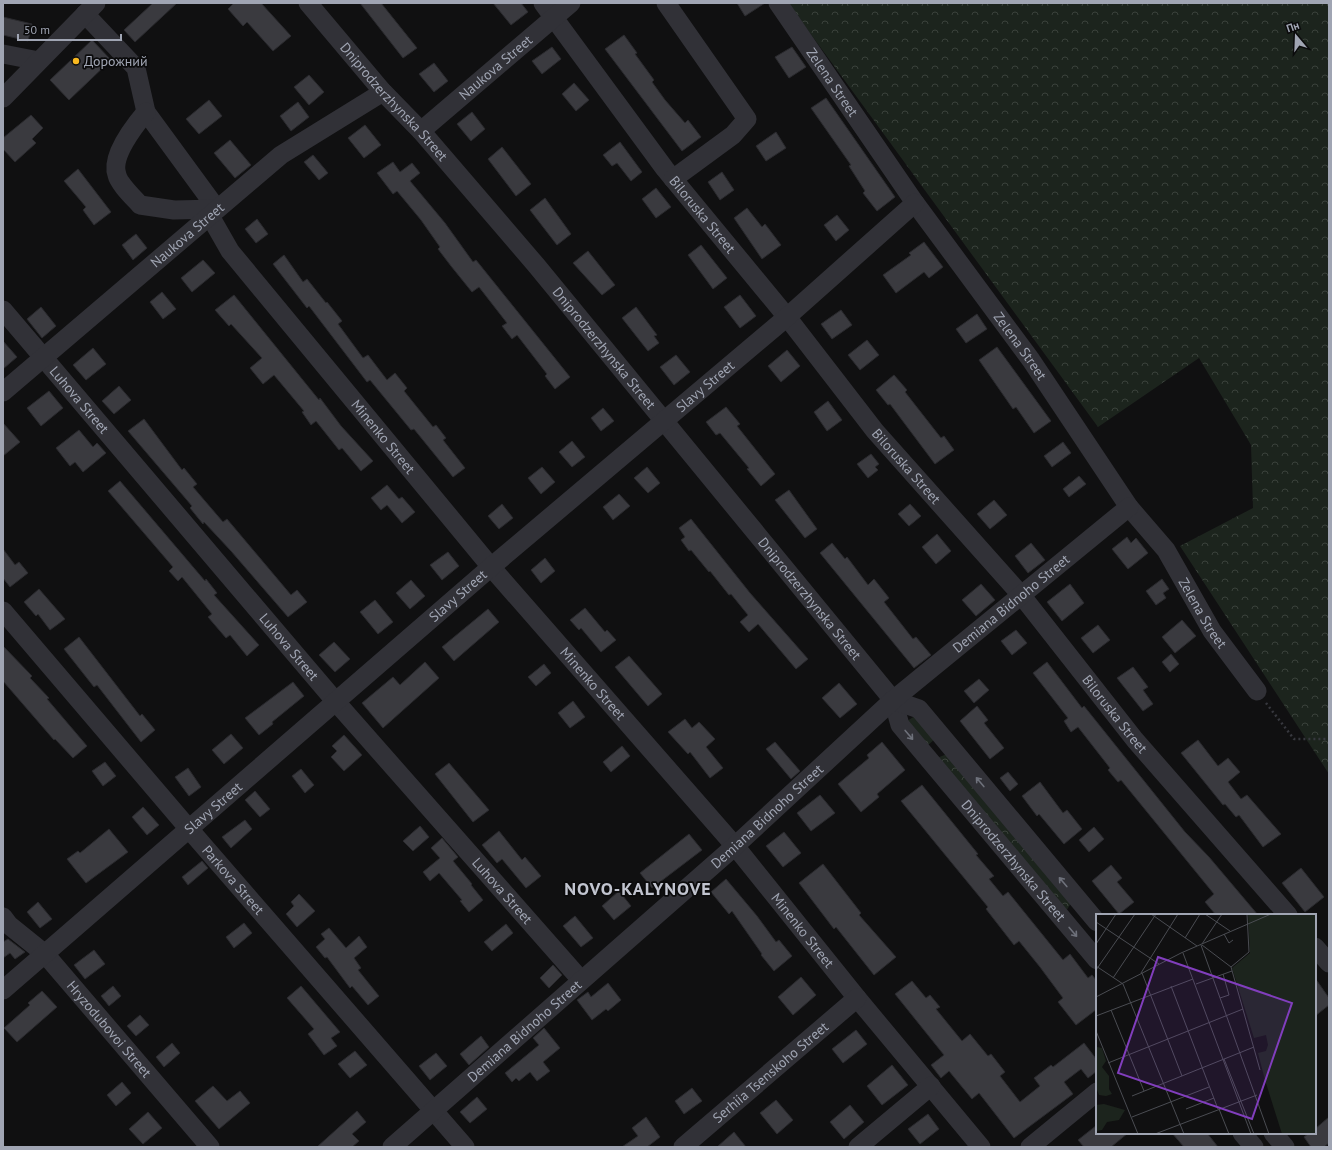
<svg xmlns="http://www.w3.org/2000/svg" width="1332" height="1150" viewBox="0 0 1332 1150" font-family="'PT Sans',sans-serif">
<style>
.forest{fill:url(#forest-crowns)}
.building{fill:#3a3a3f;stroke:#2a2a2e}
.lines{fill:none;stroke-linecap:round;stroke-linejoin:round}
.path{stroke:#37383e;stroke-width:2.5;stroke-dasharray:2 3;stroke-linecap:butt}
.minor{stroke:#313137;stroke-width:19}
.oneway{stroke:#6e717b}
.poi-dot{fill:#f9b920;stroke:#0b0b0c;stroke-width:1.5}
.labels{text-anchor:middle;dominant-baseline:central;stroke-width:3.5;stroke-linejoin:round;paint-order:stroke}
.poi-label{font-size:14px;fill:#a0a5b3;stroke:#0b0b0c;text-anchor:start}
.street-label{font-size:14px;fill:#a0a5b3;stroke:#0b0b0c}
.district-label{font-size:18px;font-weight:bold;letter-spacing:1px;fill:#c1c4cf;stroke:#0b0b0c}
.inset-road{fill:none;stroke:#4a4c52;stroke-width:1}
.view{fill:#813ebd;fill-opacity:0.15;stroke:#813ebd;stroke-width:2}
.inset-edge{fill:none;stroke:#a0a5b3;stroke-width:2}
</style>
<defs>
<pattern id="forest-crowns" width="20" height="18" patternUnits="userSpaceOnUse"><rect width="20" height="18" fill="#1c241d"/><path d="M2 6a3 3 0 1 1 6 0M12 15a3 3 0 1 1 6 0" fill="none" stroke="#3a413b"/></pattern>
</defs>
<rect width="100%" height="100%" fill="#101011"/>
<g class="forest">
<polygon points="788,3 1329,3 1329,774 1180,546 1253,508 1251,445 1199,358 1098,427"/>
<polygon points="915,716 936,738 927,746 907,721"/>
<polygon points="947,754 1071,903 1065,913 937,758"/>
</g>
<g class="building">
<polygon points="153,3 177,3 135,42 124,30"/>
<polygon points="234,3 261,3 291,36 273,51 247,22 243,26 228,9"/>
<polygon points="360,3 381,3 417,48 403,58"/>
<polygon points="493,3 521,3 528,12 511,25"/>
<polygon points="737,3 765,3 745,16"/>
<polygon points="3,17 32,24 28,41 3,35"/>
<polygon points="624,35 637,53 635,54 654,80 652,82 665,100 685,123 688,120 701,137 682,151 605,49"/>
<polygon points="92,40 111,60 69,100 50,80"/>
<polygon points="552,47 561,59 542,74 532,61"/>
<polygon points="792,47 806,67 789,78 775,57"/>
<polygon points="434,63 448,81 434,92 419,74"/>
<polygon points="309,75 324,92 309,105 294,87"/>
<polygon points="574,83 589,100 576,111 562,94"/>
<polygon points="826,98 895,197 877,211 863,193 865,191 849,166 851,165 811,108"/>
<polygon points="209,100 222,116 199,134 186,119"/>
<polygon points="298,102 309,117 291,131 280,116"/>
<polygon points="472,112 485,129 471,141 457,124"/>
<polygon points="31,115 43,128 32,139 36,143 15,162 3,149 3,138"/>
<polygon points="365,125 381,145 364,158 348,138"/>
<polygon points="776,132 786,148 766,161 756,146"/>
<polygon points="230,140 251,165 235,178 214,153"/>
<polygon points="620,142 642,172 631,181 617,163 612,166 603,155"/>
<polygon points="502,147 531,184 516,196 488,159"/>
<polygon points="313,155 328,173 319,180 304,162"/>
<polygon points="393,162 400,172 412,163 420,173 410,181 445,223 473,262 476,260 570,377 555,389 545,376 547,374 517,335 512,339 502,326 507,323 479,287 472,292 451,266 438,249 440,247 421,220 397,191 393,194 377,173"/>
<polygon points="78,169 111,212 94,225 83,210 86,207 64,181"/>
<polygon points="722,172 734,190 720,200 708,182"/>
<polygon points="656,188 671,207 656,218 642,199"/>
<polygon points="545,198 571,234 557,245 530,210"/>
<polygon points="747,208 762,227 765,224 781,245 762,259 734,218"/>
<polygon points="837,215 849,230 836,241 824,225"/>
<polygon points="257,219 268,234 256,243 245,229"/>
<polygon points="136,234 147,248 133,260 122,245"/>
<polygon points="924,242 943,267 929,278 924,272 896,293 883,275 911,255 909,253"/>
<polygon points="701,245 727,278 713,289 688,255"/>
<polygon points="588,251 615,285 602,295 573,263"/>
<polygon points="284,255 303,282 307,279 326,303 327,302 342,321 338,324 363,358 368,355 387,380 395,373 407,388 404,391 433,427 436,425 446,438 443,440 465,468 453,477 414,429 411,430 370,380 367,382 309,306 307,308 273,264"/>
<polygon points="203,260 215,273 192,292 181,278"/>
<polygon points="162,292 176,309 163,319 150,302"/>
<polygon points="234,295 319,400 320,398 341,426 373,461 361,471 342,448 339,450 316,421 311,425 302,412 304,411 274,375 263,384 250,368 262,358 231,324 229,326 215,310"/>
<polygon points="740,295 756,316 740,328 724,307"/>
<polygon points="41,307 56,326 42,338 27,319"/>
<polygon points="636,307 657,335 654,336 659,343 648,351 622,318"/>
<polygon points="841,310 852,325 832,339 821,324"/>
<polygon points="977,314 987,329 966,343 956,329"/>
<polygon points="867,340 879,355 860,370 848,355"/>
<polygon points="3,341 17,357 3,369"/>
<polygon points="997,347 1051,421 1034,433 1016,407 1013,409 979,360"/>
<polygon points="93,348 106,364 86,380 73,365"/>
<polygon points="787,350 800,366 781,382 768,366"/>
<polygon points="676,355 690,372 674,385 660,367"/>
<polygon points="894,375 907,390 905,392 941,438 944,436 954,450 935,464 890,404 888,405 876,390"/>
<polygon points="119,386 131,400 114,414 102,401"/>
<polygon points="49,391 63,408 41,426 27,408"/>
<polygon points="828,401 842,420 827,431 814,412"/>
<polygon points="726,407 740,424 737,426 775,474 761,486 747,469 749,468 720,433 716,435 706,422"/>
<polygon points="603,408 614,421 601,431 591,418"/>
<polygon points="144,419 182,470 184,468 197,484 193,487 223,522 227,519 291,595 297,590 307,602 288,617 231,551 204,522 203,524 190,508 192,506 128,431"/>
<polygon points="3,423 20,442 3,456"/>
<polygon points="79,430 93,447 97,443 106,453 83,472 75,462 70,466 56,448"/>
<polygon points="572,441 585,457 572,467 559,452"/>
<polygon points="1063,442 1071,453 1052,467 1044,456"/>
<polygon points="871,454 879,464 875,467 878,470 868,478 857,464"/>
<polygon points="542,467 555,482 541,494 528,478"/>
<polygon points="647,467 660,483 648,493 634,478"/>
<polygon points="1079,476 1086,484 1069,497 1063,489"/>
<polygon points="120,481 205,581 206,579 217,593 214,595 259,645 247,656 230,635 226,638 208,617 212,614 182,577 178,581 169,571 173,567 108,491"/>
<polygon points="387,485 399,499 402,497 415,512 402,523 387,505 381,510 371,498"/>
<polygon points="789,490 817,529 805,538 775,500"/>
<polygon points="619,494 630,506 613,520 603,507"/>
<polygon points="994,500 1007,515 990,529 977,514"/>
<polygon points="502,504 513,518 499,529 488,516"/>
<polygon points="910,504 921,516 909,526 898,514"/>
<polygon points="691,519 750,593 808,659 796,669 758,624 749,632 740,622 748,615 731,594 729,595 710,571 709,572 691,550 689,551 681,540 685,537 679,528"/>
<polygon points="937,534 951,551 936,564 922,547"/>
<polygon points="1127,537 1131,543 1136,538 1148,553 1128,569 1112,549"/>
<polygon points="832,543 845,559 847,557 868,585 874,579 889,598 884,602 913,639 916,637 931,655 914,668 820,553"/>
<polygon points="1031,543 1045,560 1028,573 1015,556"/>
<polygon points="3,549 15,565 19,562 28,573 10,587 3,578"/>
<polygon points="448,552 459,566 442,580 430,565"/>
<polygon points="545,558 555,571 541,583 531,570"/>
<polygon points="1162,579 1169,589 1163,593 1166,598 1156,605 1146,591"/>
<polygon points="411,580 425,596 410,609 396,593"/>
<polygon points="981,584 995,600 976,616 962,600"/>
<polygon points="1070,584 1084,603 1062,621 1047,602"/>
<polygon points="39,589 65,619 50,630 38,614 36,616 24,602"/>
<polygon points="375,600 393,622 378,634 360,612"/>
<polygon points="585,608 605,632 607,630 616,640 601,652 581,628 579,630 570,620"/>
<polygon points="488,609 499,622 454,661 442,647"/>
<polygon points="1182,620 1196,636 1175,653 1162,637"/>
<polygon points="1098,625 1110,640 1093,653 1081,638"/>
<polygon points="1016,630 1027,643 1012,655 1001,641"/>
<polygon points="79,637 140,716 142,714 155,730 141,742 97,685 94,687 64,649"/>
<polygon points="334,642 350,659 335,672 319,655"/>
<polygon points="3,646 32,676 30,678 49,698 47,699 87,746 73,758 55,739 54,740 3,681"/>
<polygon points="1171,654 1179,664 1170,672 1162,662"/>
<polygon points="629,656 662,694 648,706 615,667"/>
<polygon points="425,662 439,678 383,728 362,703 393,677 400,685"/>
<polygon points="1047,662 1082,708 1084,706 1185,832 1209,857 1258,915 1216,915 1205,902 1214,894 1121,780 1118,782 1108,770 1110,768 1078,727 1071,732 1064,721 1068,718 1033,673"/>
<polygon points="544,664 551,673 536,686 528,677"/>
<polygon points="1133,667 1148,687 1143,690 1153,704 1143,711 1117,678"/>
<polygon points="979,679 989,690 974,703 964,691"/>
<polygon points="293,682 304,696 272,722 273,724 259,735 245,718"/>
<polygon points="839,683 857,704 840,718 822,698"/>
<polygon points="573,701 585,717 570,728 558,713"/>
<polygon points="977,706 988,720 984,723 1004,748 990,759 960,721"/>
<polygon points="685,719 692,728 699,722 715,739 706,747 723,768 710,778 690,752 688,754 668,732"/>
<polygon points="231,734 243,748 224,764 212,750"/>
<polygon points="344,735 362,755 344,771 331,757 337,751 332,746"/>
<polygon points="1198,740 1218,766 1228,758 1240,772 1228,782 1241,799 1247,795 1281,834 1263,847 1239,815 1236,817 1225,804 1223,805 1181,753"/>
<polygon points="775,742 800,771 791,779 766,749"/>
<polygon points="882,742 905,770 877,794 879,797 861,812 838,784 869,758 867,755"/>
<polygon points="622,746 630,756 611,772 603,762"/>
<polygon points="105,762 116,776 103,786 92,771"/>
<polygon points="449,763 489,810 473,822 435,774"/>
<polygon points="188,768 201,787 189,796 175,777"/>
<polygon points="301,769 314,785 305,793 292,776"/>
<polygon points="1008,772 1018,784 1010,791 1000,778"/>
<polygon points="1040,782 1063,813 1067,810 1082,829 1064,844 1039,814 1037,816 1022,796"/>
<polygon points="922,785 978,854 976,855 994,876 989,879 1003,896 1008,892 1063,960 1070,954 1088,978 1092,975 1097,981 1097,1009 1076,1025 1058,1002 1063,998 1040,967 1019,941 1014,945 986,909 988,907 901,801"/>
<polygon points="255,791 270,809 260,817 245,800"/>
<polygon points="820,795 835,813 811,831 797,813"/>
<polygon points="143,807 159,825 147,835 132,817"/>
<polygon points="245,820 252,829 231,848 222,837"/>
<polygon points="420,826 429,837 413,851 403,841"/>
<polygon points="1094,827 1104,839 1089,852 1079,840"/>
<polygon points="109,829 128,852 86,883 67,859 78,851 80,853"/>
<polygon points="499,831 522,860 525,857 541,876 526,888 502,859 497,863 482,845"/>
<polygon points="784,832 801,853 783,867 766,846"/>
<polygon points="689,834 702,850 652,888 640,873"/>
<polygon points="442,838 458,857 453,861 472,884 471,885 483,900 469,912 460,901 462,900 439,873 430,881 423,872 440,858 431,848"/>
<polygon points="202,861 208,868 188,885 182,877"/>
<polygon points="823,864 861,913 859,915 896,957 874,975 836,927 834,929 799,883"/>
<polygon points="1111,865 1122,878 1117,882 1134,902 1119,914 1092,881"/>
<polygon points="1301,868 1324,897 1305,912 1282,883"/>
<polygon points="726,879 757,916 776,942 779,940 792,956 774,971 761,955 762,954 732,911 729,914 711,892"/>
<polygon points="619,891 631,906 614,920 602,906"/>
<polygon points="299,894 315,911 297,927 286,914 294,906 291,902"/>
<polygon points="38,902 52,919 40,928 27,912"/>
<polygon points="575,916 593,938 581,947 563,926"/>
<polygon points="244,923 252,933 234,948 226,937"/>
<polygon points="506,924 513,933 492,951 484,942"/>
<polygon points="329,928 346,948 359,936 367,947 354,958 361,968 358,970 379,996 368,1005 352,986 350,988 327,957 325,958 316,947 325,939 321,934"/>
<polygon points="8,939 25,952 15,959 10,953 3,958 3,942"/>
<polygon points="94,950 105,964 85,979 74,965"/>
<polygon points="553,965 562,975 549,988 540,978"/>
<polygon points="801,977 816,995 793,1015 778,997"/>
<polygon points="1315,978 1329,998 1329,1005 1315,1016"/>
<polygon points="912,981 926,998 930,995 940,1007 936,1009 962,1041 970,1034 988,1056 991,1054 1005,1072 1000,1076 1020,1102 1040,1086 1034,1078 1051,1065 1053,1067 1084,1043 1097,1060 1097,1071 1088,1078 1081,1069 1064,1082 1073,1094 1014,1138 979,1093 972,1099 949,1071 941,1078 931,1065 944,1055 895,994"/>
<polygon points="608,983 621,1000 608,1011 606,1009 592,1020 577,1000 588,992 591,997"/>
<polygon points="113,986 121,996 109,1006 101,996"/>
<polygon points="301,986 340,1032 331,1038 337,1046 324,1055 308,1034 314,1029 287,998"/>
<polygon points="42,991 57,1007 17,1042 4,1028 30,1005 28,1003"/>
<polygon points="140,1015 149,1025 136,1036 127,1026"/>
<polygon points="544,1028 560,1048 543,1062 550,1071 537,1081 530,1072 519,1081 516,1078 512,1082 505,1073 539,1045 533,1038"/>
<polygon points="856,1030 867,1044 843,1063 832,1049"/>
<polygon points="481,1036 489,1047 469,1065 460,1054"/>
<polygon points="172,1043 180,1053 164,1067 156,1057"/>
<polygon points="355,1051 367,1065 350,1078 338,1064"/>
<polygon points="436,1053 447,1066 430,1080 419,1066"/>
<polygon points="892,1065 908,1085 882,1105 867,1086"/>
<polygon points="122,1082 131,1093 116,1106 107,1095"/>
<polygon points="213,1086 227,1101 240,1091 250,1103 219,1129 195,1101"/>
<polygon points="692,1088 702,1101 684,1114 675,1101"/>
<polygon points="477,1097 487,1109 470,1123 460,1112"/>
<polygon points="776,1100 793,1120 777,1134 760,1113"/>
<polygon points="850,1105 864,1122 844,1139 830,1122"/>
<polygon points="357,1111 366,1122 352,1134 359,1141 352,1147 317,1147"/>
<polygon points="148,1112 162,1128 143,1144 129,1129"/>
<polygon points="928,1114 939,1129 920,1144 908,1129"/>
<polygon points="646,1117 660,1137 647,1147 622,1147 638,1136 632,1128"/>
<polygon points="1329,1117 1329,1143 1324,1147 1311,1147 1304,1137 1309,1133 1315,1133 1315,1129"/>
<polygon points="1097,1125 1097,1133 1128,1133 1111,1147 1084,1147 1078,1140"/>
<polygon points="734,1132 746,1147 717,1147"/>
<polygon points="1172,1133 1207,1133 1218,1147 1184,1147"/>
</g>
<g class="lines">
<polyline class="path" points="1266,703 1294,739 1329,739"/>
<g class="minor">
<path id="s1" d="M308 3 383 92 421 131 536 265 893 700 900 725 1097 960"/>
<path id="s2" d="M543 3 665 169 787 317 875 431 1022 596 1135 740 1288 915"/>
<polyline points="666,3 747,119 733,135 673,179"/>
<path id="s3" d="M778 3 915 203 1031 360 1129 507 1166 550 1212 631 1257 691"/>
<polyline points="85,14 136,68 146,112 217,209"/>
<polyline points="3,54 39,61"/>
<polyline points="3,98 96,3"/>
<path d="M146 112C135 125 110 157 117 175 119 184 134 198 140 205L174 210 217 209"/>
<path id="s4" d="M421 131 571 3"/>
<path id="s5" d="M210 216 230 251 491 567 735 846 857 998 981 1147"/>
<path id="s6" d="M3 310 336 702 581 980"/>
<path id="s7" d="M3 392 281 155 383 92"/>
<path id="s8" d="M3 611 189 829 465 1147"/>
<polyline points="893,700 919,709 1097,922"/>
<path id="s9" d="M3 917 9 925 45 954 210 1147"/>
<polyline points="1315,947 1329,963"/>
<path id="s10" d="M3 990 491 567 787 317 915 203"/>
<polyline points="1242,1133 1254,1147"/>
<polyline points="1273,1133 1285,1147"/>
<path id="s11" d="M392 1147 735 846 893 700 1129 507"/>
<path id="s12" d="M683 1147 857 998"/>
<polyline points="858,1147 931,1086"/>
<polyline points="1030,1147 1097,1092"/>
</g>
</g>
<defs><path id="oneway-shaft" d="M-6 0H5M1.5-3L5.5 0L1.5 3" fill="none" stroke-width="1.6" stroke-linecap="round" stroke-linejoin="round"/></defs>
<g class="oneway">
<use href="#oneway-shaft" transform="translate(909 735) rotate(50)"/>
<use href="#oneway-shaft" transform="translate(980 782) rotate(-130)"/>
<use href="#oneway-shaft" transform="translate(1063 882) rotate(-130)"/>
<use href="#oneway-shaft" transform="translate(1073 932) rotate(50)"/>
</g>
<circle class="poi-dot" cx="76" cy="61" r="4"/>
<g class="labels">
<g class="poi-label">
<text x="84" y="61">Дорожний</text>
</g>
<g class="street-label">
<text stroke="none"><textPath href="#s4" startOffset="98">Naukova Street</textPath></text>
<text stroke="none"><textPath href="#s3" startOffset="96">Zelena Street</textPath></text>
<text stroke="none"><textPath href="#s1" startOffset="131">Dniprodzerzhynska Street</textPath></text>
<text stroke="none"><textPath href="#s2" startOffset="265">Biloruska Street</textPath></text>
<text stroke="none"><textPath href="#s7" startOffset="242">Naukova Street</textPath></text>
<text stroke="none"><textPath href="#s3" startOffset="420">Zelena Street</textPath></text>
<text stroke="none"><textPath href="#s1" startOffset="455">Dniprodzerzhynska Street</textPath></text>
<text stroke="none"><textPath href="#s10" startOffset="926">Slavy Street</textPath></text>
<text stroke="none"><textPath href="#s6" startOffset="118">Luhova Street</textPath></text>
<text stroke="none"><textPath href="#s5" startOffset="281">Minenko Street</textPath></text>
<text stroke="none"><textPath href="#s2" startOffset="589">Biloruska Street</textPath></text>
<text stroke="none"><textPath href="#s10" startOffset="602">Slavy Street</textPath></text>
<text stroke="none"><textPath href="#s1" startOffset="779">Dniprodzerzhynska Street</textPath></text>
<text stroke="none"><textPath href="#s11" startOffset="824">Demiana Bidnoho Street</textPath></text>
<text stroke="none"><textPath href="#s3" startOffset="744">Zelena Street</textPath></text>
<text stroke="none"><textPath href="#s6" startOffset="442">Luhova Street</textPath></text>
<text stroke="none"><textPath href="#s5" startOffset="605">Minenko Street</textPath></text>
<text stroke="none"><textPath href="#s2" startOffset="913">Biloruska Street</textPath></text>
<text stroke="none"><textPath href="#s10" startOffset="278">Slavy Street</textPath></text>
<text stroke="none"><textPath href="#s11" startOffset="500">Demiana Bidnoho Street</textPath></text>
<text stroke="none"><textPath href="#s1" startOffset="1113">Dniprodzerzhynska Street</textPath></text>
<text stroke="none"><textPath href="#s8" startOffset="354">Parkova Street</textPath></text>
<text stroke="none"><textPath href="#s6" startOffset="766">Luhova Street</textPath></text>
<text stroke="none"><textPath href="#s5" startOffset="929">Minenko Street</textPath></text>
<text stroke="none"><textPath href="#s9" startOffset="155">Hryzodubovoi Street</textPath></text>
<text stroke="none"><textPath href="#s11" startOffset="176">Demiana Bidnoho Street</textPath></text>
<text stroke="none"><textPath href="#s12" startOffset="115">Serhiia Tsenskoho Street</textPath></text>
</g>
<g class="district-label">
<text x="638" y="888">NOVO-KALYNOVE</text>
</g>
</g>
<g transform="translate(1096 914)">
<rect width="220" height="220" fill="#101011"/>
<path d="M152 0H220V220H186L169 166 162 139 170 137 172 131 170 121 158 124 136 54 154 39ZM0 129 1 133 6 134 10 147 6 153 13 162V175L16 180 10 182 3 181 0 173ZM8 190 29 196 23 206 11 208 6 216 0 217V191Z" fill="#1c241d"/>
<path class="inset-road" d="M55 0 101 32M109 0 134 17M151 0 153 38 135 53 164 156M0 8 63 50M128 20 133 29 137 26M89 24 104 0M0 30 20 0M106 30 126 0M105 31 173 220M106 31 135 53M87 39 155 220M0 52 27 70 88 220M0 56 39 0M45 59 82 0M46 59 86 162M17 64 60 0M100 70 136 57M75 72 122 195M0 83 85 39 175 0M124 84 133 81 127 60M15 96 48 177M0 102 97 65M0 117 42 220M128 145 158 220M12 149 147 95M36 182 158 133M90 195 118 184M123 195 133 220M36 203 113 173M59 220 161 181"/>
<path class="view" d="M62 43 196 89 156 205 22 159Z"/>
<rect width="220" height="220" class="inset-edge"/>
</g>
<rect width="1332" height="1150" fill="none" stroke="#a0a5b3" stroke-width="8"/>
<g transform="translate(1296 36) rotate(341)" stroke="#0b0b0c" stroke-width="3" paint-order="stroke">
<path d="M0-3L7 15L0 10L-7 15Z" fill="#a0a5b3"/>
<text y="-6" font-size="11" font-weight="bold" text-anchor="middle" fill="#a0a5b3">Пн</text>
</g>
<path d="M18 34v6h103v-6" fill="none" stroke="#a0a5b3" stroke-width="2"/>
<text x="24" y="34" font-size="12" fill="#a0a5b3" stroke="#0b0b0c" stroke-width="3" paint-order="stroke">50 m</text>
</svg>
